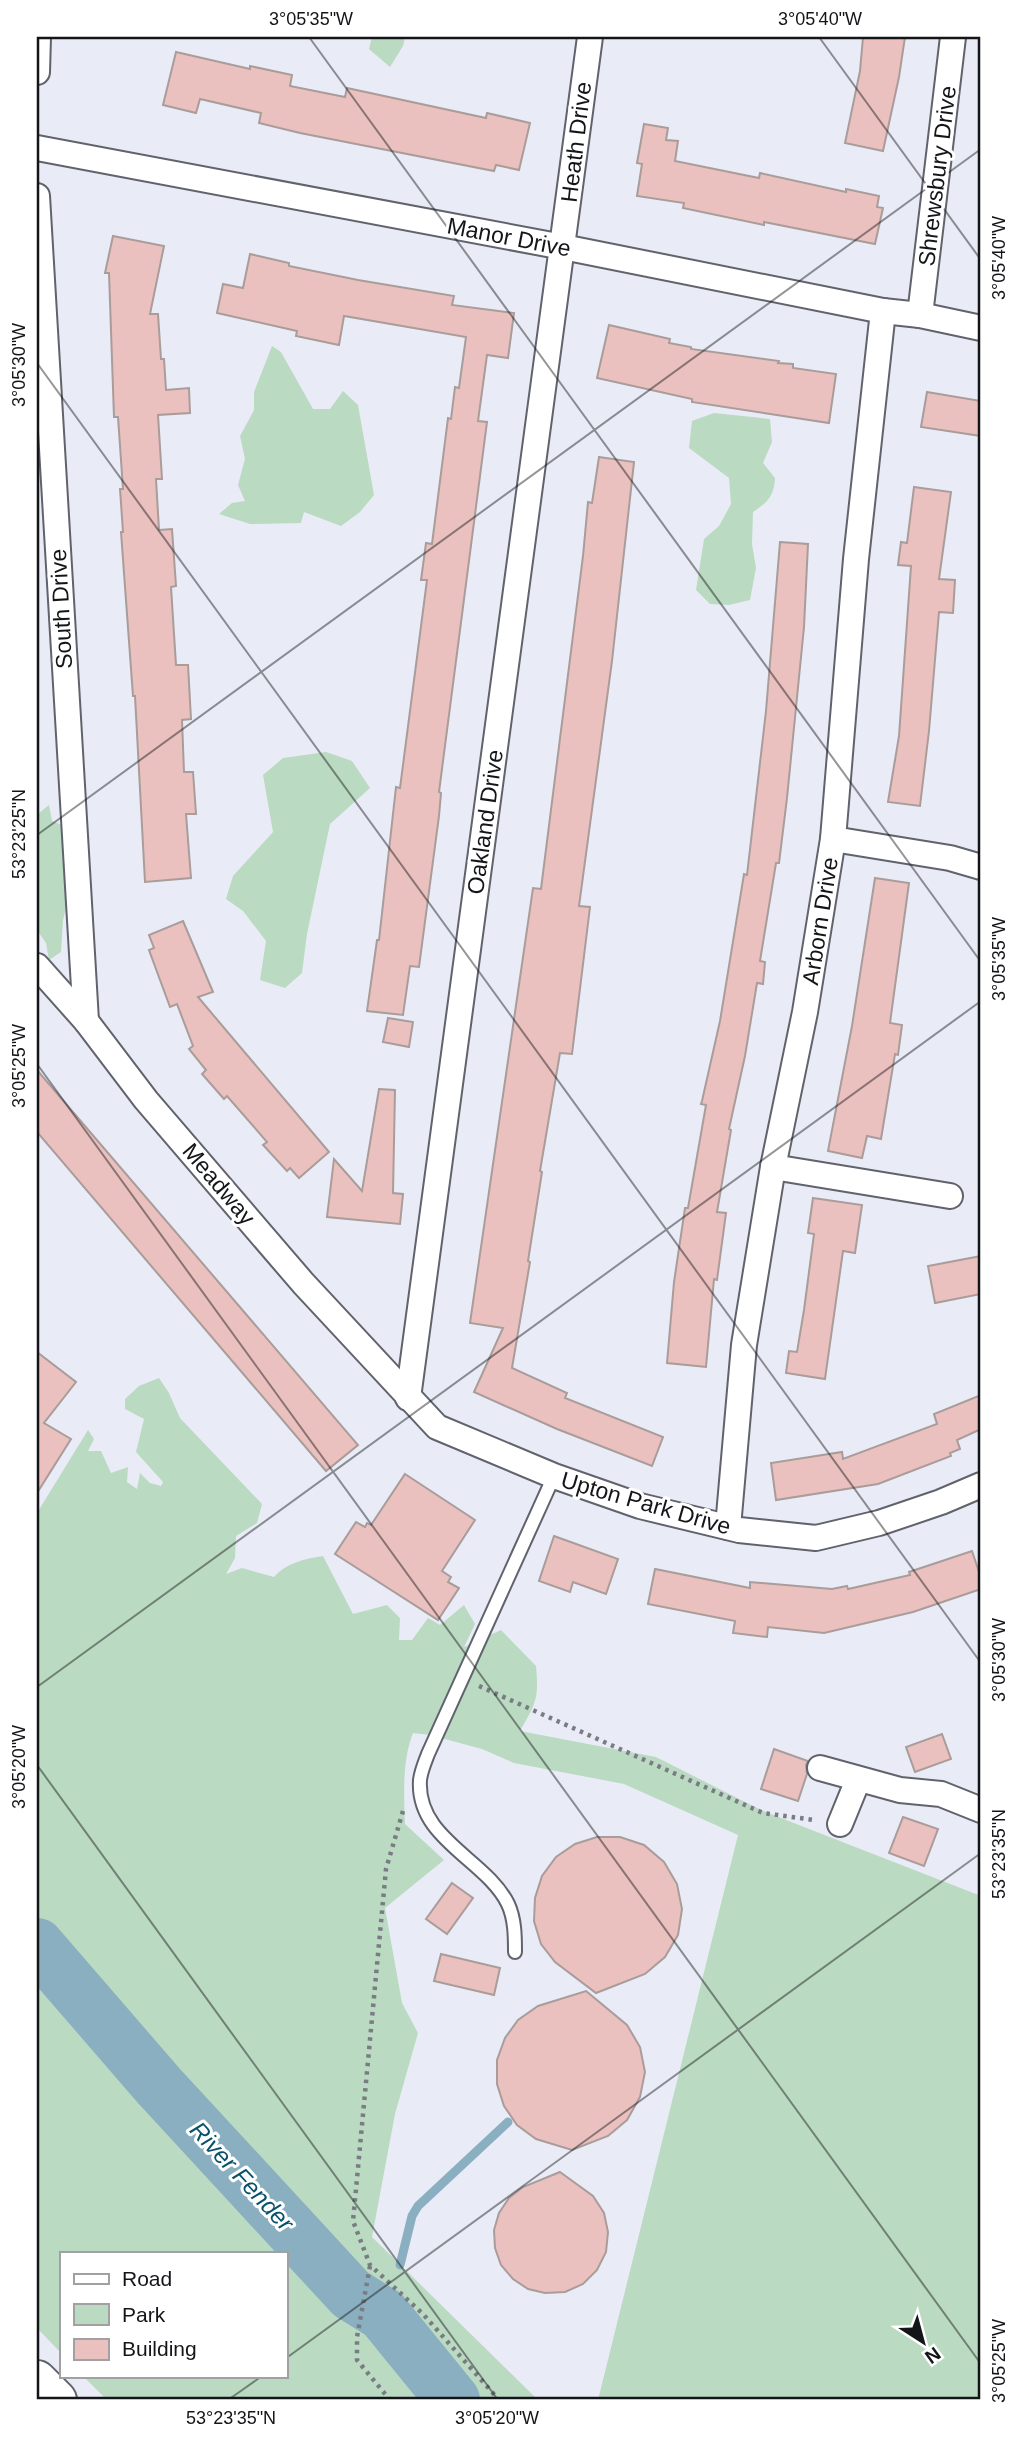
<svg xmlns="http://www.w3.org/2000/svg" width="1018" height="2437" viewBox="0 0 1018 2437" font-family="Helvetica,sans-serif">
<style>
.green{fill:#badac2}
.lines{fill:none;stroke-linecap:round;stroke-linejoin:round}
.stream{stroke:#8aafc0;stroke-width:9}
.river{stroke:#8aafc0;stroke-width:54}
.building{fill:#eac1be;stroke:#a99c9b;stroke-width:2}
.service-casing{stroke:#60636c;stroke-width:16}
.minor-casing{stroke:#60636c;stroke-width:28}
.motorway-casing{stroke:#60636c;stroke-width:42}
.path{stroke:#7a7c83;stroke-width:4.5;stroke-dasharray:3.5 5;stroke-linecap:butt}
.service{stroke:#fff;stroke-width:12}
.minor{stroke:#fff;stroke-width:24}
.motorway{stroke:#fff;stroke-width:38}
.ticks{fill:none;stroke:#141519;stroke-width:2;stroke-opacity:0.45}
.labels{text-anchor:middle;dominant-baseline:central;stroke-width:6;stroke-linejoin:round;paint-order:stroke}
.street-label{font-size:23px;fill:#141519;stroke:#fff}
.water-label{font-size:24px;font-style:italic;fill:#07526b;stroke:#fff}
.neatline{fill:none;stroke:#141519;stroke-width:2.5}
.ticks-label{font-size:18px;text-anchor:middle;fill:#141519}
</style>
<rect width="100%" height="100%" fill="#e9ecf6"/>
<g class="green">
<polygon points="372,37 405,37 403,46 390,67 369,49"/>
<polygon points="272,346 281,352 313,409 330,409 343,391 358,405 374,495 360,512 341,526 304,512 301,523 250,524 219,514 232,503 245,501 238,485 245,459 240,436 254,410 254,392"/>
<path d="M714 413 770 419 772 442 763 463 775 478C774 496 768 502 753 512L752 544 756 568 750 600 729 605 710 604 696 590 704 539 719 526 731 504 729 478 689 448 692 421Z"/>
<polygon points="326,752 352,761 370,788 330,824 307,934 302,973 285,988 260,980 266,941 243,911 226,899 233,876 273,832 263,775 283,758"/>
<polygon points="49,805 52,821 62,825 67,904 63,920 61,952 49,960 46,943 37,930 37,829 38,814"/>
<path d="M159 1378 169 1393 180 1418 262 1504 257 1523 236 1536 235 1558 226 1574 242 1568 274 1577C286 1563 304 1559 323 1556L353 1614 387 1605 400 1618 399 1640H412L428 1618 440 1625 464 1605 475 1624 464 1647 501 1630 536 1666C539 1699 536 1703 520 1731L656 1757 763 1811 981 1896V2400H598L738 1835 624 1784 514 1763 482 1749 430 1735 413 1733C402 1761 404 1794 405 1824L444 1860 385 1908 402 2003 418 2033 395 2114 372 2237 538 2400H107L83 2376H285V2253H61V2353L37 2328V1513L88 1430 94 1439 88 1451H101L111 1473 128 1467 127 1482 137 1489 140 1473 150 1483 161 1486 163 1482 136 1452 144 1419 125 1409V1399L139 1386Z"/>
</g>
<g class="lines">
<g class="stream">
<polyline points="400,2265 412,2216 418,2206 508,2122"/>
<polyline points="383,2314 393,2294"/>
</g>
<polyline class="river" points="37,1945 159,2086 351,2294 383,2314 453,2400"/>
</g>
<g class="building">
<polygon points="863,37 905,37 899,77 883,151 845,143 860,71"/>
<polygon points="176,52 250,69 250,66 292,75 290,86 345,97 347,88 486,118 487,113 530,123 519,170 496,165 494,171 300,133 259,123 261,113 200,99 196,113 163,105"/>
<polygon points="644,124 668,128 666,140 678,141 675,161 759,178 760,173 846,192 846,189 879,196 877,207 883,208 875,244 764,222 764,225 683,208 684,203 637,196 642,164 637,163"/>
<polygon points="113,236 164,246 150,314 158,314 161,359 164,359 166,390 189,388 190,413 158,415 162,479 156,479 159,530 172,529 176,586 171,587 176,665 188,665 191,719 182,720 184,772 193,772 196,814 186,814 191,878 145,882 135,696 133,696 121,532 123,532 120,489 123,489 118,417 114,417 109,273 105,273"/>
<polygon points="250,254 289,263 289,266 358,280 454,296 452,305 514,313 508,358 487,355 478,421 487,422 439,792 441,793 439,816 419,967 410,966 403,1015 367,1011 377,940 379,940 396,787 400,788 427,580 421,580 426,543 432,544 448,418 451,419 455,387 459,388 466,337 344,316 339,345 296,336 297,331 217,313 223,284 243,288"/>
<polygon points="609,325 670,339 669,343 691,347 691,349 779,361 778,363 793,364 793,368 836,374 829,423 692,402 692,399 597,378"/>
<polygon points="927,392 981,401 981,436 921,427"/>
<polygon points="599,457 634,462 612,661 579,906 590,907 572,1054 560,1053 540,1171 542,1172 528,1261 530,1262 512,1368 567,1393 565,1398 663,1437 652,1466 557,1429 474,1392 503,1328 470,1323 533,888 541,889 583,556 588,502 592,503"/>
<polygon points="914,487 951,492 939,579 955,580 953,613 939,612 929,731 920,806 888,802 899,736 911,566 898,565 901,542 907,543"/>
<polygon points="780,542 808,544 804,627 787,798 779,863 776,863 760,961 765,962 763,984 757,983 745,1056 729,1129 731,1130 717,1212 726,1213 717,1280 714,1279 706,1367 667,1363 674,1282 685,1208 688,1208 706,1105 701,1104 702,1101 720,1021 744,874 747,875 766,711"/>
<polygon points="875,878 909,883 890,1023 902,1025 898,1055 895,1054 881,1139 867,1136 862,1158 828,1151 852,1026"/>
<polygon points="183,921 213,992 198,997 329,1152 299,1178 290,1168 287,1171 263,1145 267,1142 227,1096 224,1099 202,1074 206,1070 189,1049 193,1046 177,1004 170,1007 149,950 154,948 149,935"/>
<polygon points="388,1018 413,1022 409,1047 383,1042"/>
<polygon points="37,1070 358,1445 326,1471 37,1132"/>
<polygon points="379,1089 395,1090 393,1193 403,1194 400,1224 327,1217 334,1159 362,1191"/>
<polygon points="813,1198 862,1205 855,1253 843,1251 825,1379 786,1373 789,1351 797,1352 804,1310 814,1234 808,1233"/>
<polygon points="981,1256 981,1294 935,1303 928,1266"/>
<polygon points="37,1352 76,1382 44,1423 71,1439 37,1493"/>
<polygon points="981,1395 981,1429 957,1440 960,1449 950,1453 951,1456 878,1484 776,1500 771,1463 842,1452 843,1459 937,1424 934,1414"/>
<polygon points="405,1474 475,1520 442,1571 451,1577 448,1582 459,1588 438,1620 335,1554 356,1522 365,1527 367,1523 371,1525"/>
<polygon points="554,1536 618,1559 606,1594 573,1582 570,1592 539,1581"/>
<polygon points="972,1551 981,1578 981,1589 913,1612 824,1633 768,1627 767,1637 733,1633 735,1621 648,1604 655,1569 750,1588 750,1582 832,1589 847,1586 848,1589 910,1575 909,1572"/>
<polygon points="942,1734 951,1759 915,1772 906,1747"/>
<polygon points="774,1749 808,1761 806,1765 807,1774 798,1801 761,1789"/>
<polygon points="903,1817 938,1829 924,1866 889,1853"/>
<polygon points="597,1837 620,1837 644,1845 664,1862 677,1884 682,1909 678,1935 665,1957 645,1974 596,1993 555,1962 541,1944 534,1921 535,1898 542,1876 556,1857 575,1844"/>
<polygon points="452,1883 473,1898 447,1934 426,1919"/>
<polygon points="441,1954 500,1968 494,1995 434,1981"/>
<polygon points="586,1991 627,2025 640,2047 645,2072 640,2097 627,2120 608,2136 572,2150 536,2139 517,2125 504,2106 497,2084 497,2060 505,2038 518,2020 538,2006"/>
<polygon points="560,2172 593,2196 604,2213 608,2232 606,2252 597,2270 583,2284 565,2292 545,2293 528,2289 513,2279 501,2265 495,2248 494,2230 499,2213 509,2198 523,2187"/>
</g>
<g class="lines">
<defs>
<path id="service" d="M515 1952C515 1937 515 1919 508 1904 486 1859 416 1839 420 1780 421 1771 425 1762 428 1754L554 1476"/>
<g id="minor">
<polyline points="37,72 38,37"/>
<polyline points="37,148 563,247 883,311 920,315 981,328"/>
<polyline points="37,196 86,1021"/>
<polyline points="920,315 953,37"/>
<polyline points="833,839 950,858 981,867"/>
<polyline points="37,966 86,1021 146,1100 303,1283 437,1427 554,1476 640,1506 739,1530 816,1538 879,1523 941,1502 981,1485"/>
<polyline points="773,1167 950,1196"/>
<polyline points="408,1398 590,37"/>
<polyline points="728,1527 744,1345 773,1167 805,1012 833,839 856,559 883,311"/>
<polyline points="820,1768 900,1790 941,1794 981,1810"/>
<polyline points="840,1824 858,1780"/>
</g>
<polyline id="motorway" points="37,2380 57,2400"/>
</defs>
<use href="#service" class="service-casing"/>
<use href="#minor" class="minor-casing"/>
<use href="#motorway" class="motorway-casing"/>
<g class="path">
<polyline points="479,1686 763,1813 814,1820"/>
<polyline points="403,1811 386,1869 353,2221 370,2265 423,2314 499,2400"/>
<polyline points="370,2266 357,2337 357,2360 390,2400"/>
</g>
<use href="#service" class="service"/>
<use href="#minor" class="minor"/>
<use href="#motorway" class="motorway"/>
</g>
<path class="ticks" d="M309 37 981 962M819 37 981 260M37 363 981 1663M37 835 981 149M37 1064 981 2364M37 1687 981 1001M37 1765 498 2400M285 2359 981 1853M228 2400 262 2376"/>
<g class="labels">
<g class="street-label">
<text transform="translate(576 142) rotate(-83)">Heath Drive</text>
<text transform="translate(937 176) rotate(-83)">Shrewsbury Drive</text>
<text transform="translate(509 237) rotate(11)">Manor Drive</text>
<text transform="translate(61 609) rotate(-93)">South Drive</text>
<text transform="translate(485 822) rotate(-82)">Oakland Drive</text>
<text transform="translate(820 921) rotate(-81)">Arborn Drive</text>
<text transform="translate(219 1184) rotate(50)">Meadway</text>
<text transform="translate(646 1503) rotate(16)">Upton Park Drive</text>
</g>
<g class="water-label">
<text transform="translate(242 2176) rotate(47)">River Fender</text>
</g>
</g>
<rect width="1018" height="2437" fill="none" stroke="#ffffff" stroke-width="77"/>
<rect x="60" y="2252" width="228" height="126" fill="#ffffff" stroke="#a1a1a3" stroke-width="2"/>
<rect x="74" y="2274" width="35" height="10" fill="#ffffff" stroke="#a1a1a3" stroke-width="2"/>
<text x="122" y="2286" font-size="21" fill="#141519">Road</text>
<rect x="74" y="2304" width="35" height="21" fill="#badac2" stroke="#a1a1a3" stroke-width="2"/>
<text x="122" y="2322" font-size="21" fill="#141519">Park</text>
<rect x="74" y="2339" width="35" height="21" fill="#eac1be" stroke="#a1a1a3" stroke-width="2"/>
<text x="122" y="2356" font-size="21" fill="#141519">Building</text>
<g transform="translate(923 2342) rotate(144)" stroke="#ffffff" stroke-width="5" paint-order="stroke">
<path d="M0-5L12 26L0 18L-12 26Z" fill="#141519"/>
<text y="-10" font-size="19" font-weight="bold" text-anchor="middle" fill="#141519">N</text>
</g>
<rect x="38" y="38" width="941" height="2360" class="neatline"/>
<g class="ticks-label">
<text x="311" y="25">3°05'35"W</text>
<text x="820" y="25">3°05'40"W</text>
<text transform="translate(999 258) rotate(-90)" y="6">3°05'40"W</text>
<text transform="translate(19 365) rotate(-90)" y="6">3°05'30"W</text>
<text transform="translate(19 834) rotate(-90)" y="6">53°23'25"N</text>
<text transform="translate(999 959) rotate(-90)" y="6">3°05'35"W</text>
<text transform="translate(19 1066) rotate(-90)" y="6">3°05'25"W</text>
<text transform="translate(999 1660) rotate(-90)" y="6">3°05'30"W</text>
<text transform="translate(19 1767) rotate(-90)" y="6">3°05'20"W</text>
<text transform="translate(999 1854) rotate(-90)" y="6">53°23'35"N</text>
<text transform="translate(999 2361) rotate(-90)" y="6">3°05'25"W</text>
<text x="231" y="2424">53°23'35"N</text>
<text x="497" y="2424">3°05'20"W</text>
</g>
</svg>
